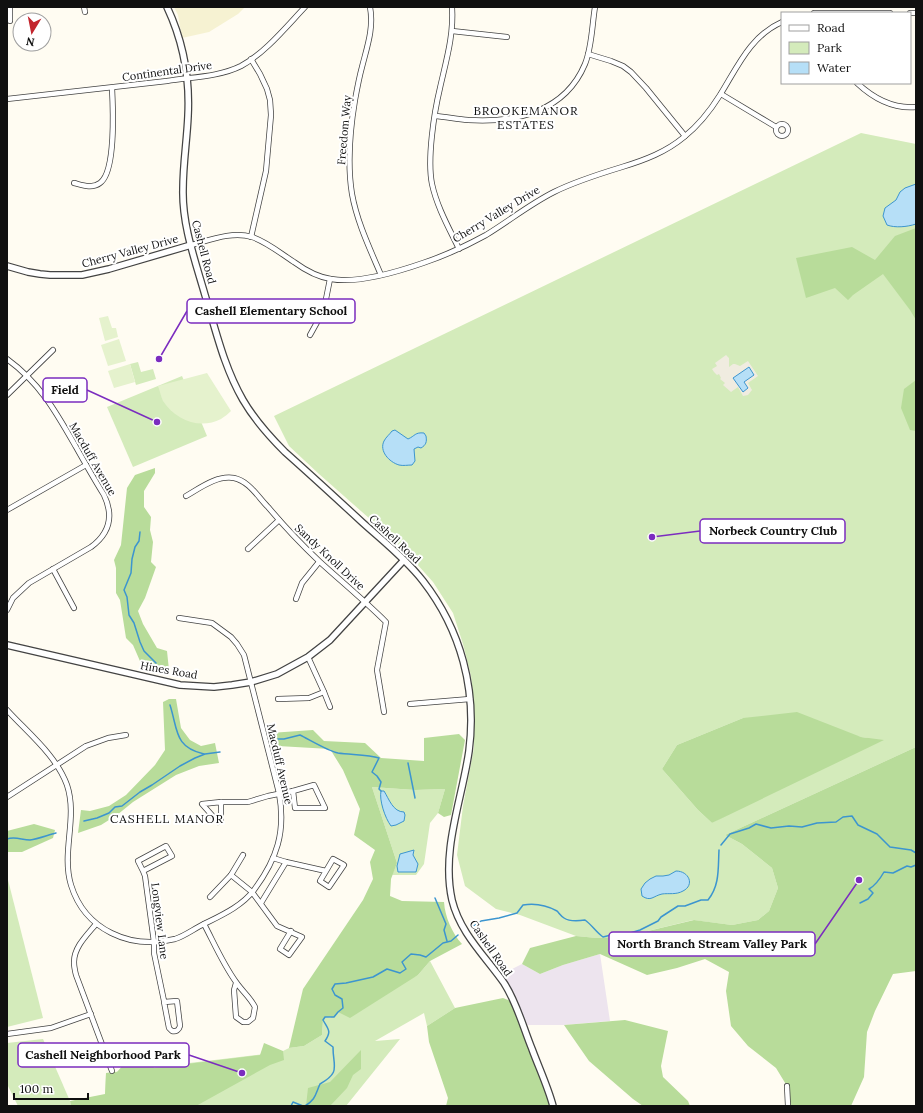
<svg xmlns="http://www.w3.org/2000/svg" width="923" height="1113" viewBox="0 0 923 1113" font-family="Lora,serif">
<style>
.industrial{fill:#ede4ee}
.farmland{fill:#f6f2d2}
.green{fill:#d4ebbb;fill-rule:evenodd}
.forest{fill:#b8dc9a}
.pitch{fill:#e5f2cd}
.plaza{fill:#f0ece0}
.water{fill:#b6dff7;stroke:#3c95cf}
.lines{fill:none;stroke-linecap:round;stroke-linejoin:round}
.stream{stroke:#3c95cf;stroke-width:1.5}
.minor-casing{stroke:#434343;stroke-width:6}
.tertiary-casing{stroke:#434343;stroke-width:8}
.minor{stroke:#fff;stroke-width:4.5}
.tertiary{stroke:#fff;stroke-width:5.5}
.labels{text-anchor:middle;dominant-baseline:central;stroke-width:4;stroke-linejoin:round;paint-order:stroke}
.street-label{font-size:11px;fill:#101010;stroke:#fff}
.neighbourhood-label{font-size:12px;letter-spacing:1px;fill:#101010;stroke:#fff}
.leader{fill:none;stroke:#7b2cbf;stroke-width:1.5}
.callout-dot{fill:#7b2cbf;stroke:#fff;stroke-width:1.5}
.callout{fill:#fff;stroke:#7b2cbf;stroke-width:1.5}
.callout-label{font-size:12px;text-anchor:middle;font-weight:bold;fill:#101010}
</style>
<rect width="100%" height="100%" fill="#fffcf2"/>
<polygon class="industrial" points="600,954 610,1021 564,1025 522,1025 513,1002 498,976 522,964 540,974 563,965"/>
<polygon class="farmland" points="174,7 245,7 238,14 209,32 182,38 178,15"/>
<g class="green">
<path d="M861 133 916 144V747L725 835 742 844 772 868 778 888 769 911 758 920 732 925 693 920 627 936 597 938 576 936 520 915 496 909 465 886 457 855 463 806 474 748V705L471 676 463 644 453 613 433 582 408 554 370 519 319 474 289 446 274 416ZM743 718 861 737 868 738 712 823 698 810 662 769 677 745Z"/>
<polygon points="138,362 141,372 153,369 156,379 136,385 130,364"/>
<polygon points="182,376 207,436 133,467 107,407"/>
<polygon points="372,787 415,790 445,789 438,813 430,823 424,864 416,875 392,875 397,863"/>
<polygon points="7,876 43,1018 7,1027"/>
<polygon points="430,961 455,1008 427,1026 424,1013 375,1041 400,1039 346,1106 105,1106 106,1073 282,1052 283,1051 289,1048 304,1046 322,1035 323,1020 325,1017 330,1018 338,1012 418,975"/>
<polygon points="43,1039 70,1101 71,1106 18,1106 7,1084 7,1043"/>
</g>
<g class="forest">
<polygon points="916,228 916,320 910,310 883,274 853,295 848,300 835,288 806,298 796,258 852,247 875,260 895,236"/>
<polygon points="916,380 916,431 910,430 901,408 904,389"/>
<polygon points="155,468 155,473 144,491 144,507 151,517 150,530 153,542 151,562 156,567 145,598 138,611 143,624 157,648 167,651 169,670 143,668 133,645 126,638 120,600 116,593 116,568 114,560 121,545 127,488 135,475"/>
<polygon points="169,699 176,699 181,728 190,740 201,746 215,743 219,763 199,766 176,775 133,802 117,815 101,825 78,833 81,810 90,811 109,806 126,795 155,765 165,750 163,702"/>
<polygon points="797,712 861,737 884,740 712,823 698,810 662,769 677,745 743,718"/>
<path d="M313 730 324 741 365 743 381 758 424 761V738L459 734 465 740 451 815 444 817 438 813 445 789 415 790 372 787 397 863 391 879 390 896 402 901 444 902C445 917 452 933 462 944L430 961 418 975 350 1018 338 1012 334 1017H325L323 1020 322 1035 304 1046 289 1048 303 989 363 900 373 879 370 862 375 850 354 835 360 809 343 770 330 749 278 746 270 733Z"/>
<polygon points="916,747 916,971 893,974 875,1011 867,1032 864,1077 851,1106 788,1106 787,1086 776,1068 748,1046 731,1026 726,991 729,972 705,959 677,968 647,975 600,954 563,965 540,974 522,964 530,948 576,936 597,938 627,936 694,920 732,925 758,920 769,911 778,888 772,868 742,844 725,835"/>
<polygon points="34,824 55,830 53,838 22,852 7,852 7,831"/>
<polygon points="503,998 513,1002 553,1106 446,1106 448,1098 429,1042 427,1026 455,1008"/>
<polygon points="625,1020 668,1031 661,1066 663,1077 688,1101 690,1106 643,1106 633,1099 589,1061 564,1025"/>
<polygon points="264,1043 283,1051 284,1060 270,1065 196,1106 71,1106 70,1101 105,1094 106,1073 117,1072 140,1046 154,1068 260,1055"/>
<polygon points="361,1050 361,1069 353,1075 347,1088 330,1106 306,1106 308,1088 330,1082"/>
</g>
<g class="pitch">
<polygon points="108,316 112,328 116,328 118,337 105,341 99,318"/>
<polygon points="119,339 126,361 108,366 101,345"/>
<polygon points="130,364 135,382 114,388 108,371"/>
<path d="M207 373 231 411C228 414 224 417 221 419 200 430 175 420 163 401 161 397 160 391 158 386Z"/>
</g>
<polygon class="plaza" points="726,355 729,358 729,367 733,364 735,364 740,366 748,361 758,376 748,383 752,390 748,395 743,396 738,387 731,392 723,385 725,383 720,379 721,378 719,374 717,375 714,372 712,369 717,366 715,363"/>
<g class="water">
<path d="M916 184V224C907 227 895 228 887 225L883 216 885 208 896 200 900 192 905 188Z"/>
<polygon points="749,367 754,375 744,382 748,388 743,392 733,378"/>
<path d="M395 430 408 439C415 436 415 432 424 433L426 436C427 442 426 445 421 448L418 447 414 449 415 461 412 465C408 465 403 466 399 465 389 462 379 451 384 441 386 437 390 434 392 431Z"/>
<path d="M381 791H384C389 799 393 812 404 812L405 815 404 821 396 825 391 826C385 818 379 800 381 791Z"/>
<polygon points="414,850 413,855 418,864 416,872 398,872 397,866 400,854"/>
<path d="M676 871C689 871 695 885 683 891 676 895 669 893 662 894 653 896 651 902 642 896L641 889 645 883 650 879 656 876H663L669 875Z"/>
</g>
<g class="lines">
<g class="stream">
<polyline points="140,532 139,541 135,547 132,559 131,573 124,590 127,597 129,615 134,623 140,642 144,651 156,663"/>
<path d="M170 705C178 730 174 747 204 754"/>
<path d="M278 739H284L300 735C310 740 328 751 338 753 350 755 368 754 379 758L372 772 377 776 381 782 379 789 381 791"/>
<polyline points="408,763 415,798"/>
<polyline points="84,821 97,818 109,813 115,807 122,806 140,792 152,785 180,766 195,758 205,754 220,752"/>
<path d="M7 839C15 836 22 840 30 840 38 839 48 835 56 833"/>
<polyline points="721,845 730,834 749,828 756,824 771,828 789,826 802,827 817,823 836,822 843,817 852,816 858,825 877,834 890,847 911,850 916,853"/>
<polyline points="435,898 446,924 444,930 447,941"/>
<path d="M860 903 868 899 873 893 869 889C876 885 880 879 884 872L893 873 907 866 911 867 916 865"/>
<path d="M472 927 481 921 499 918 517 913 523 905C535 903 546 905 557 911 559 913 561 916 564 918 570 922 578 921 585 920 592 925 596 932 603 937L619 933 627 934 640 930 658 921 661 917 678 906H685L701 900H708C720 885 718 868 719 850"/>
<polyline points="291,1106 293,1102 303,1106"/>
<path d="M305 1106C316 1099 315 1095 320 1084 341 1072 333 1067 333 1047L325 1041C332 1031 328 1029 323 1020L325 1017H334L338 1012 343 1008 342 999 335 995 332 989 335 984 346 983 373 977 387 969 400 973 406 969 402 962 411 954 420 955 426 957 443 943 451 941 458 935"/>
</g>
<defs>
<g id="minor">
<polyline points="84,7 85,12"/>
<path d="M370 7C374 28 367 47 362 67 359 78 357 89 355 100 350 130 347 163 352 194 357 222 370 249 381 275"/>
<path d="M452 7C454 35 446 61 440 88 434 113 427 159 432 184 437 207 449 228 459 249"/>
<polyline points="814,13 890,13"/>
<polyline points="910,13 916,13"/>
<polyline points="10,21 10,7"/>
<polyline points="452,31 507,37"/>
<polyline points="588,54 611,61 623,66 631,72 646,88 685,136"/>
<path d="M857 83C873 98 893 109 916 107"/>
<polyline points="721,94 776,127"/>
<path d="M7 99C60 93 113 87 167 81 191 77 219 77 241 66 265 53 286 27 305 7"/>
<path d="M435 116C446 117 457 119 468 120 516 123 565 112 585 64 592 47 592 25 595 7"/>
<circle cx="782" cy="130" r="6"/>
<path d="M74 183C82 185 92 189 100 183 116 172 113 107 112 88"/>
<polyline points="251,237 266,171 271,115 270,100 267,89 260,74 251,59"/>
<path d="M191 245C210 240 232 231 252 237 267 242 280 253 294 262 305 270 317 277 331 279 358 284 397 272 423 263 444 256 466 246 486 235 509 221 530 204 554 192 576 181 599 174 622 167 645 160 666 152 684 137 699 125 710 111 720 95 737 68 750 36 782 22"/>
<polyline points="310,335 320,317 325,304 330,279"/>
<path d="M7 359C40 383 56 412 76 447 85 463 94 479 104 495 114 516 110 533 91 547L29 583 13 598 7 610"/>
<polyline points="7,395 53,350"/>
<path d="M186 496C200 488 217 475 234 478 249 481 258 497 268 507 284 526 302 545 320 562 342 582 365 601 386 622L377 670 384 712"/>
<polyline points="7,510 86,465"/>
<polyline points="248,549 279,520"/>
<polyline points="53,569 74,608"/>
<polyline points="296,599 302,583 319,562"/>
<polyline points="324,692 330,707"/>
<polyline points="278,699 309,698 324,692 308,657"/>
<polyline points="410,704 470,699"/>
<path d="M7 710C28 733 56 755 67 785 78 818 61 852 71 885 85 930 130 950 175 939 185 936 195 928 204 924 222 915 242 906 254 890 277 859 286 832 279 793L244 655 237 644 231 637 212 623 179 618"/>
<polygon points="314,785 325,808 295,808 293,791"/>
<polyline points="7,797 86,746 108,738 126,735"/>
<polyline points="221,802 248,802 268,796 293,791"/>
<polygon points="221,802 221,819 218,822 202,804"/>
<polyline points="273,858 286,862 326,871 320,881 329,887 344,865 333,859 326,871"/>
<path d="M143 871 138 861 166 846 172 856 143 871 145 876 154 942V953L164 1001V1002L169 1028 172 1031C176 1032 179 1030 180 1026L177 1001 164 1002"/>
<polyline points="231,875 243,855"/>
<polyline points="210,897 231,875 252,892 277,926 302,937 289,955 280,949 291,931"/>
<polyline points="261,903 286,862"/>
<path d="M96 924C87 935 74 947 74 962 74 966 75 971 76 975L112 1071"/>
<path d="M204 924C214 943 223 964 236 982 242 991 250 997 255 1007L253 1018 248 1022H243L236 1017 234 990 236 983"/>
<polyline points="7,1034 51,1028 91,1014"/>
<polyline points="787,1086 788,1106"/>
</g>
<g id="tertiary">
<path d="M167 7C183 41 190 78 188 116 187 140 183 164 183 189 182 225 195 260 205 295 216 331 224 367 243 400 254 419 269 436 285 452 311 475 337 499 363 523 383 541 406 559 423 581 461 630 477 690 469 751 462 800 441 850 452 900 460 933 485 956 504 983 517 1003 523 1027 532 1049 539 1068 548 1087 553 1106"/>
<polyline points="7,266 28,272 40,274 50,275 82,275 109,269 191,245"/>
<polyline points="7,645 180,685 214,687 232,685 251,682 277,674 308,657 330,640 404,560"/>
</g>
</defs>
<use href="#minor" class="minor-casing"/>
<use href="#tertiary" class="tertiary-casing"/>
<use href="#minor" class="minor"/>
<use href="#tertiary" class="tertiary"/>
</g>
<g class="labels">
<g class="street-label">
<text transform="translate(167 71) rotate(-8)">Continental Drive</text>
<text transform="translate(344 130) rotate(-85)">Freedom Way</text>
<text transform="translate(496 214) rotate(-31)">Cherry Valley Drive</text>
<text transform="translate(130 251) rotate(-15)">Cherry Valley Drive</text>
<text transform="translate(204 252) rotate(75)">Cashell Road</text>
<text transform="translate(93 459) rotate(60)">Macduff Avenue</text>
<text transform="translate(395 539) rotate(43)">Cashell Road</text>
<text transform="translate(330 557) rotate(43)">Sandy Knoll Drive</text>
<text transform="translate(169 670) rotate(10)">Hines Road</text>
<text transform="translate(280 764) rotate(77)">Macduff Avenue</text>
<text transform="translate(160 921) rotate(83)">Longview Lane</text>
<text transform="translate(491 948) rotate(55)">Cashell Road</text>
</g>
<g class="neighbourhood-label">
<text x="526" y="110">BROOKEMANOR<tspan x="526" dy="14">ESTATES</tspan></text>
<text x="167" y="818">CASHELL MANOR</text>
</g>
</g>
<path class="leader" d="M159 359L187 311M157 422L87 390M652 537L700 531M859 880L815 944M242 1073L189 1055"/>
<g class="callout-dot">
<circle cx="159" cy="359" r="4"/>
<circle cx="157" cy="422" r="4"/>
<circle cx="652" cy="537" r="4"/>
<circle cx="859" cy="880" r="4"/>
<circle cx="242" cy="1073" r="4"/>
</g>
<g class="callout">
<rect x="187" y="299" width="168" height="24" rx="4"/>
<rect x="43" y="378" width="44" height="24" rx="4"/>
<rect x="700" y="519" width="145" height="24" rx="4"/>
<rect x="609" y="932" width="206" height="24" rx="4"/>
<rect x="18" y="1043" width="171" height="24" rx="4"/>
</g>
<g class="callout-label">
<text x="271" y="315">Cashell Elementary School</text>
<text x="65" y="394">Field</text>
<text x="773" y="535">Norbeck Country Club</text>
<text x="712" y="948">North Branch Stream Valley Park</text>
<text x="103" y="1059">Cashell Neighborhood Park</text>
</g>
<rect width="923" height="1113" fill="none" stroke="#101010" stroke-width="16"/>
<rect x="781" y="12" width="130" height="72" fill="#ffffff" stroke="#9f9f9f"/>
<rect x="789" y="25" width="20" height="6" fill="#ffffff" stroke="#9f9f9f"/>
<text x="817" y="32" font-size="12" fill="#101010">Road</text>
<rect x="789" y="42" width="20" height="12" fill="#d4ebbb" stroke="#9f9f9f"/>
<text x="817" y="52" font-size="12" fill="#101010">Park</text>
<rect x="789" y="62" width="20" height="12" fill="#b6dff7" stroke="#9f9f9f"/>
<text x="817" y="72" font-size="12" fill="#101010">Water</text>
<g transform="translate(32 32) rotate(190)"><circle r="19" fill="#ffffff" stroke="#9f9f9f"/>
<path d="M0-3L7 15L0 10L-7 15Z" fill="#c3252d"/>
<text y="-6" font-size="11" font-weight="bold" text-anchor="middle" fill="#101010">N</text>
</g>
<path d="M14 1093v6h74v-6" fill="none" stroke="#101010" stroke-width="2"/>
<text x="20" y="1093" font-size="12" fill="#101010" stroke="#ffffff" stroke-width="3" paint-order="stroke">100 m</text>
</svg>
